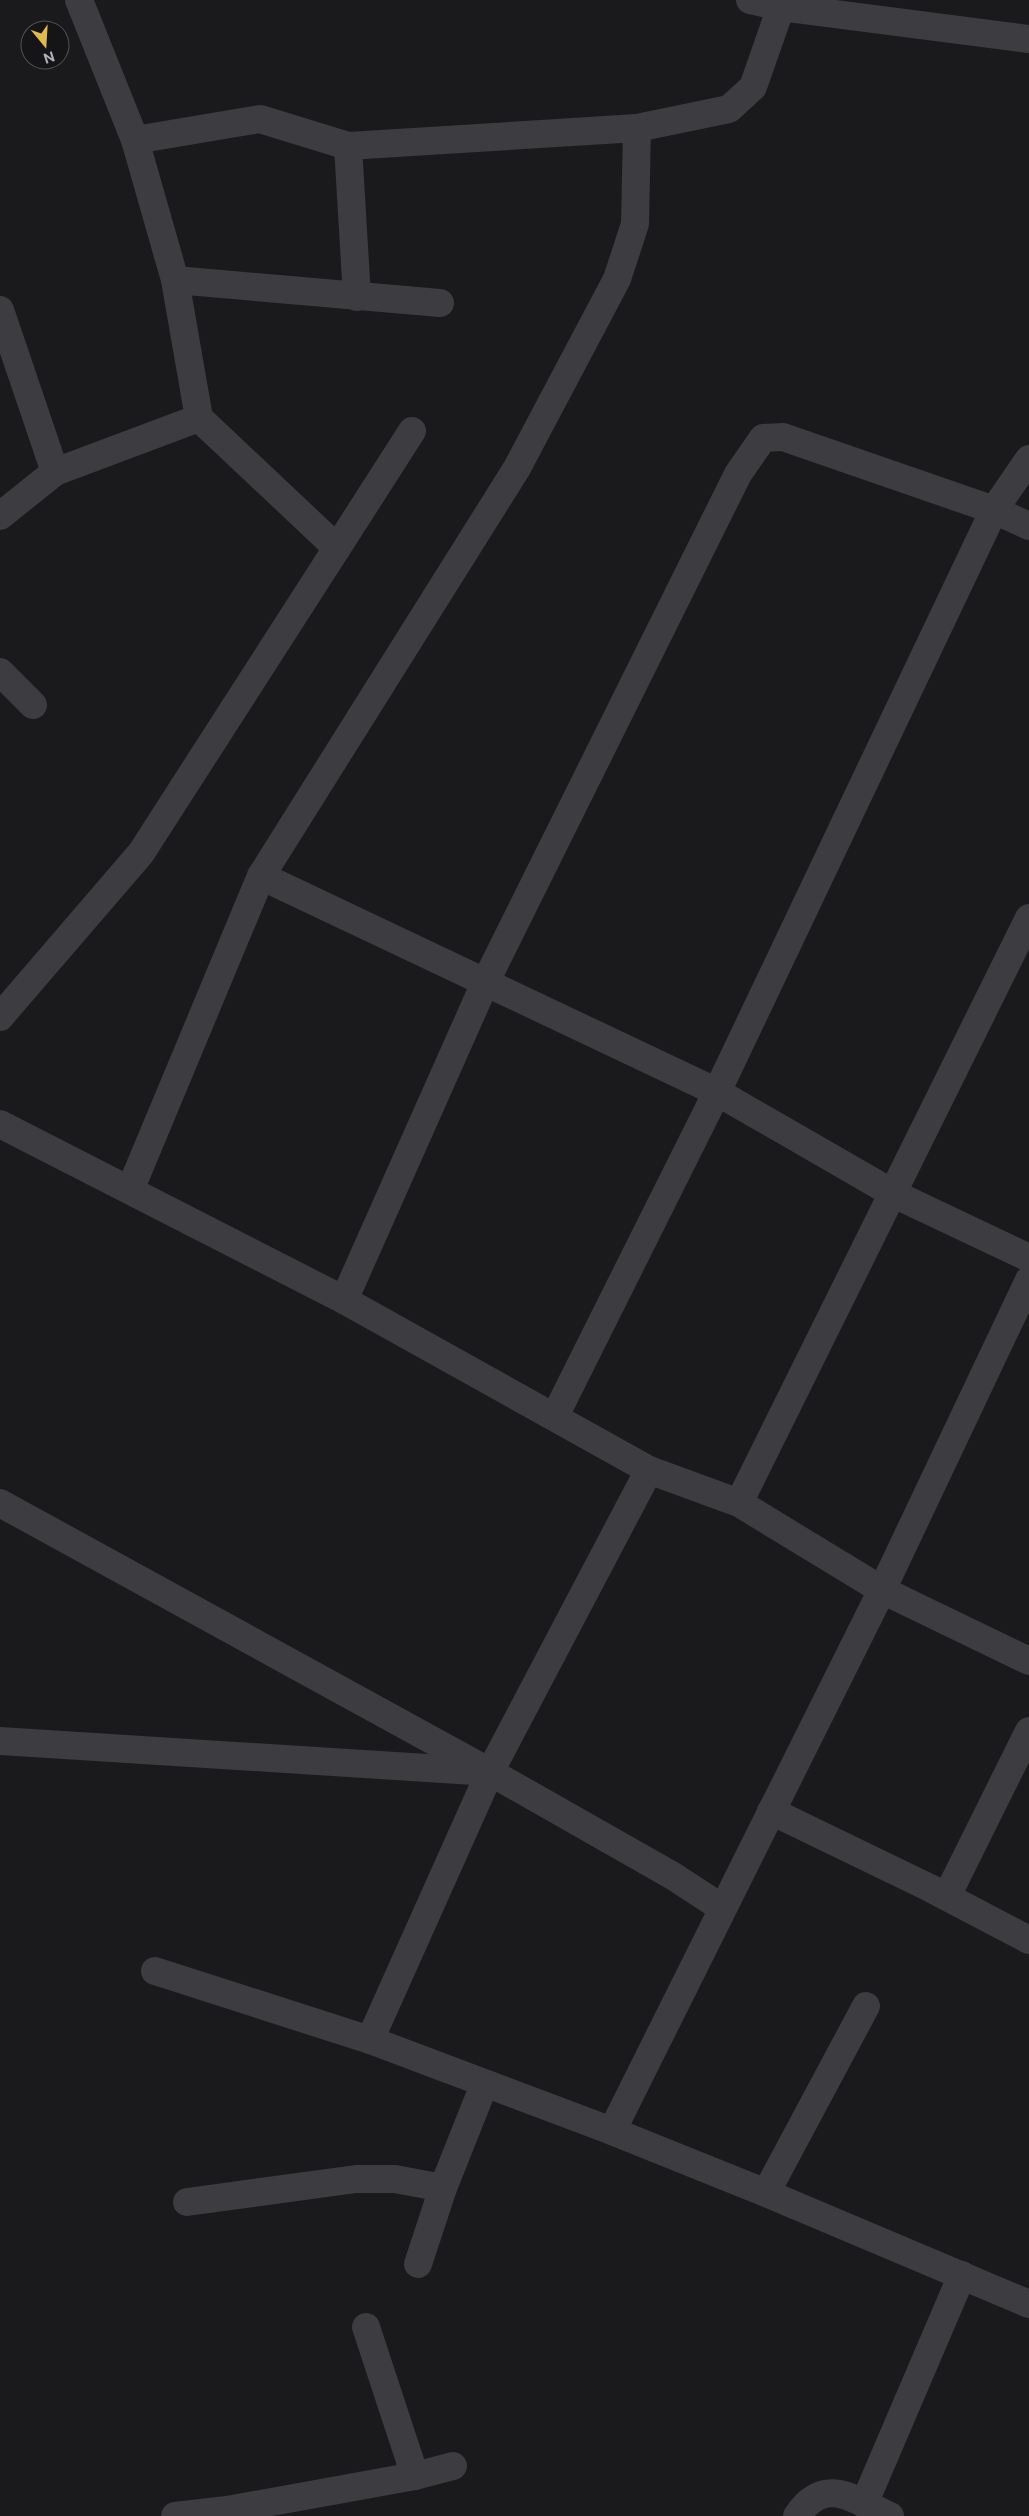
<svg xmlns="http://www.w3.org/2000/svg" width="1029" height="2516" viewBox="0 0 1029 2516" font-family="'Public Sans',sans-serif">
<style>
.lines{fill:none;stroke-linecap:round;stroke-linejoin:round}
.minor{stroke:#3c3c41;stroke-width:28}
</style>
<rect width="100%" height="100%" fill="#1a1a1c"/>
<g class="lines">
<g class="minor">
<polyline points="79,0 135,140 175,280 199,418 337,548 412,431"/>
<polyline points="750,0 781,7 1029,39"/>
<polyline points="135,140 260,119 348,146 637,128 729,109 753,87 781,7"/>
<polyline points="348,146 357,297"/>
<polyline points="175,280 440,303"/>
<polyline points="0,310 55,472"/>
<polyline points="0,516 55,472 199,418"/>
<polyline points="0,672 33,705"/>
<polyline points="261,876 717,1092 894,1194 1029,1258"/>
<polyline points="0,1017 141,853 337,548"/>
<polyline points="0,1124 344,1300 649,1470 739,1503 882,1590 1029,1661"/>
<polyline points="130,1190 261,876 517,468 617,279 635,224 637,128"/>
<polyline points="344,1300 485,983 738,474 763,438 783,437 994,510 1029,526"/>
<polyline points="555,1416 717,1092 994,510 1029,459"/>
<polyline points="0,1503 490,1772 673,1876 722,1908"/>
<polyline points="739,1503 1029,918"/>
<polyline points="0,1741 490,1772 649,1470"/>
<polyline points="771,1811 930,1888 1029,1940"/>
<polyline points="947,1896 1029,1731"/>
<polyline points="155,1971 370,2040 612,2131 766,2193 1029,2304"/>
<polyline points="370,2040 490,1772"/>
<polyline points="612,2131 882,1590 1029,1280"/>
<polyline points="766,2193 866,2006"/>
<polyline points="187,2202 356,2179 395,2179 443,2188 484,2085"/>
<polyline points="418,2264 443,2188"/>
<polyline points="366,2327 415,2476"/>
<polyline points="864,2504 962,2275"/>
<polyline points="175,2516 227,2510 415,2476 453,2466"/>
<path d="M797 2516C825 2474 854 2500 890 2516"/>
</g>
</g>
<g transform="translate(45 45) rotate(162)"><circle r="24" fill="#151517" stroke="#525358"/>
<path d="M0-4L9 19L0 12L-9 19Z" fill="#dfba4f"/>
<text y="-8" font-size="14" font-weight="bold" text-anchor="middle" fill="#aeb1ba">N</text>
</g>
</svg>
